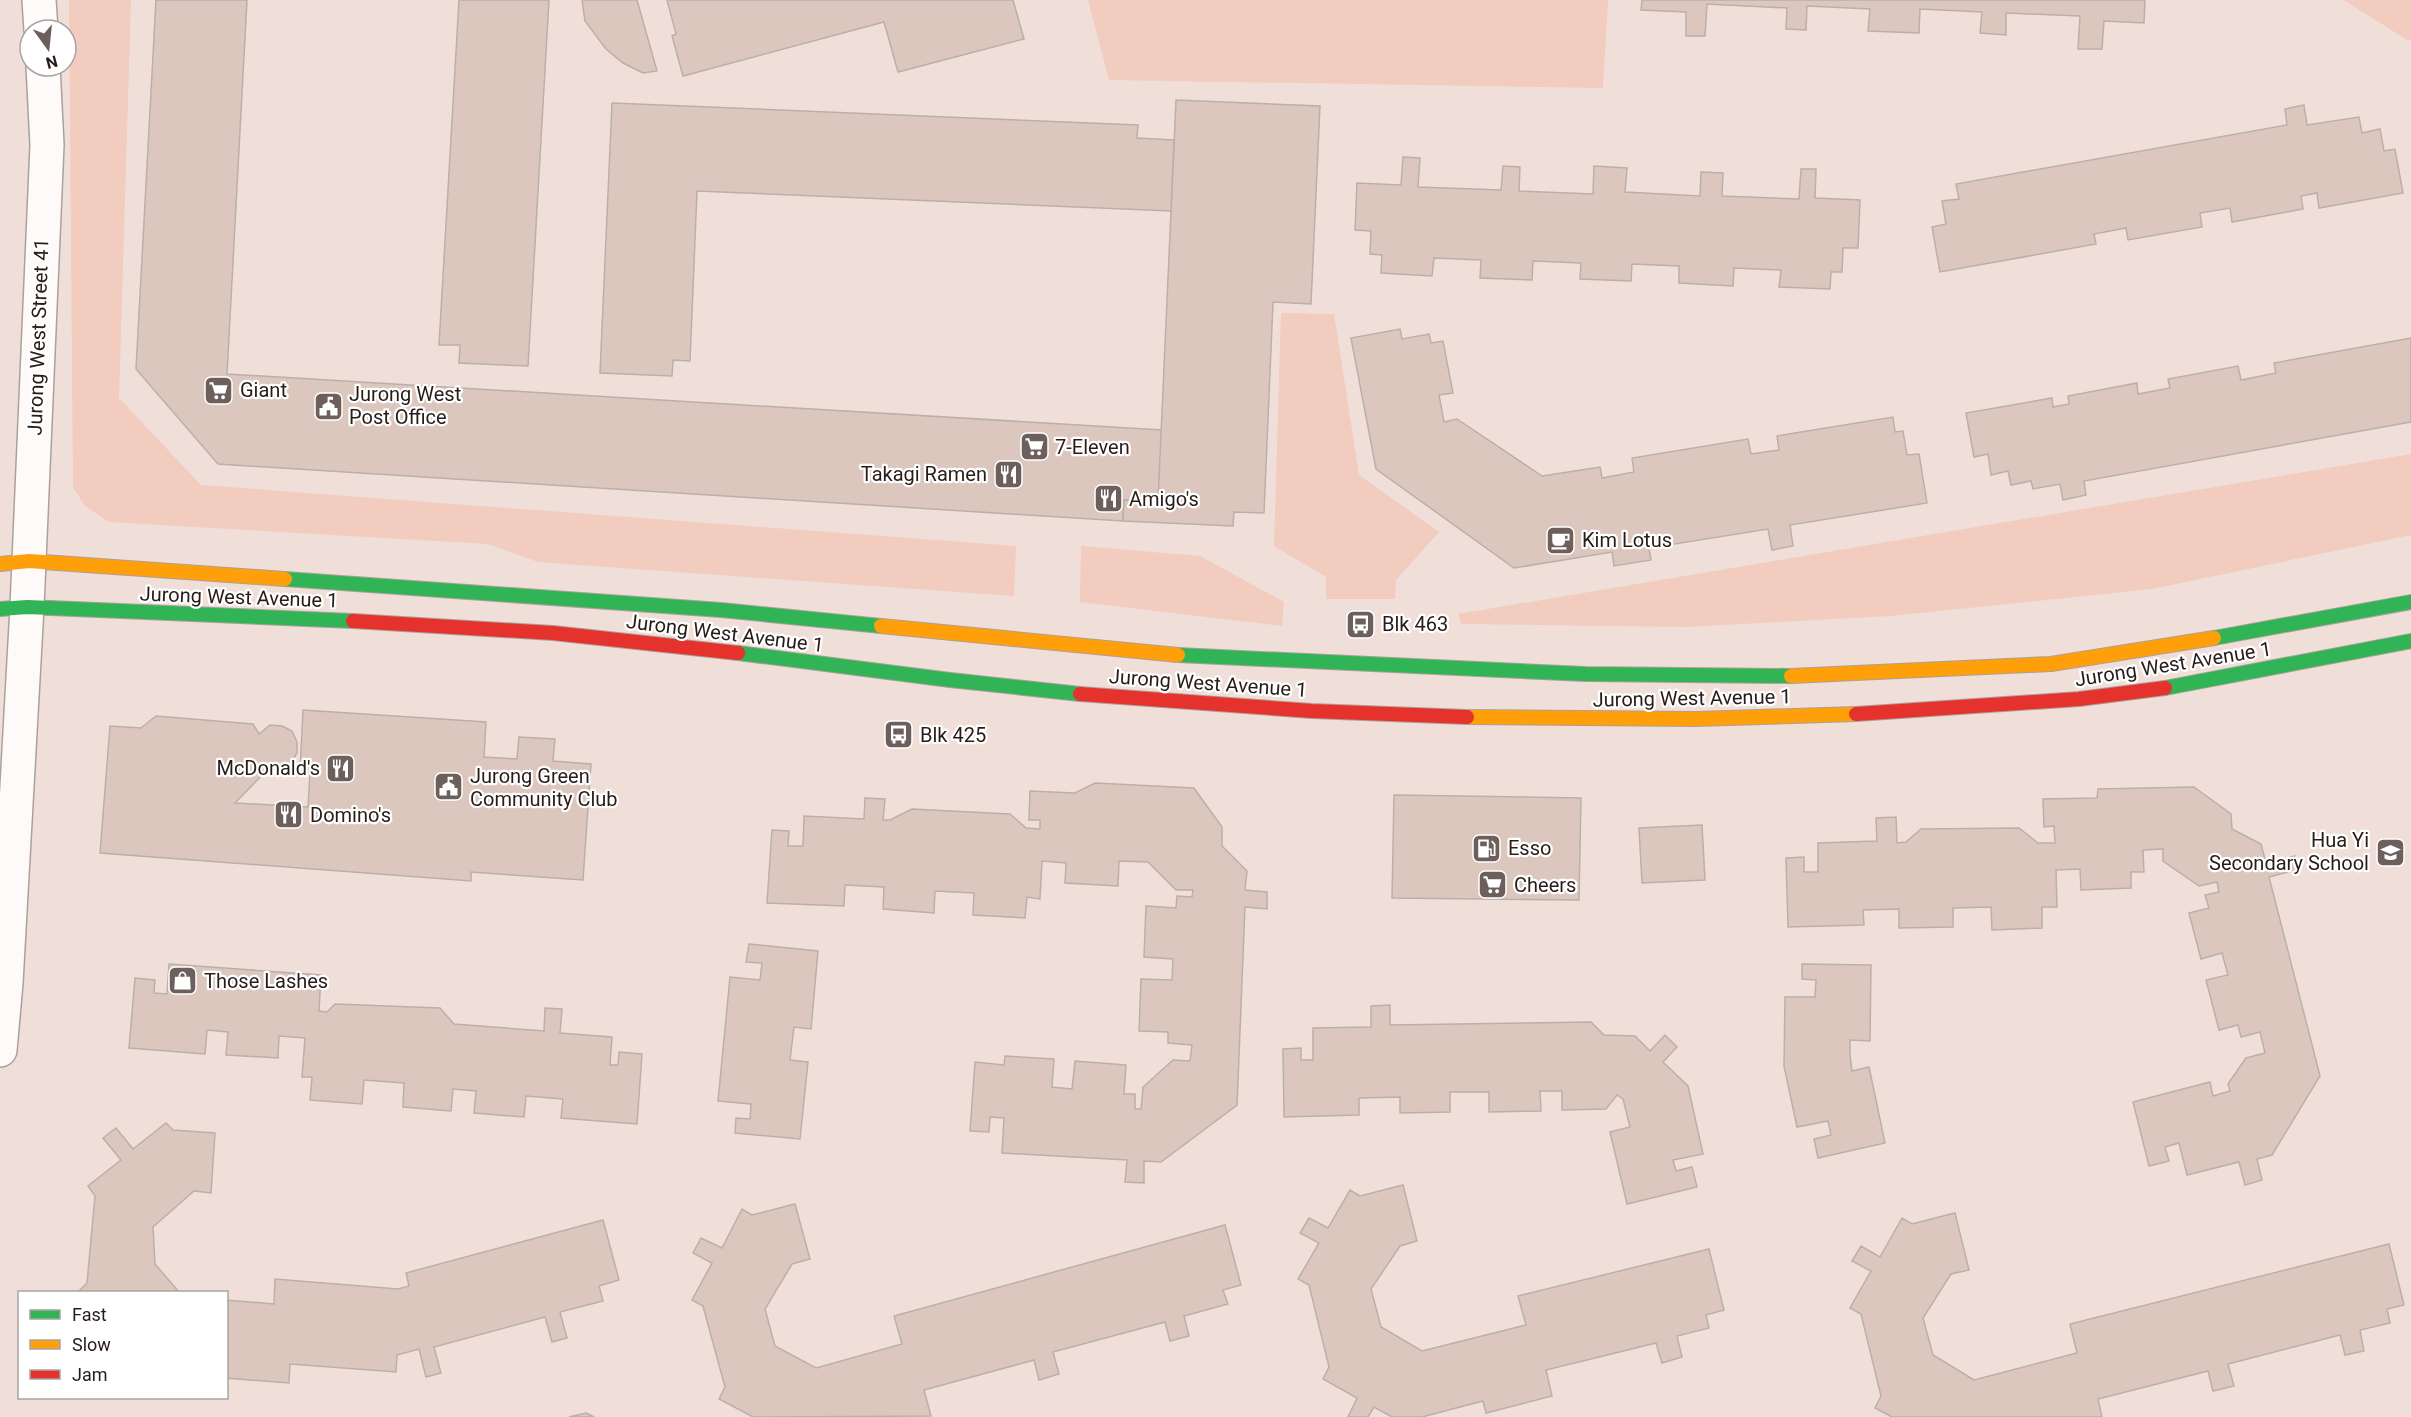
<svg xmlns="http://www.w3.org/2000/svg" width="2411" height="1417" viewBox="0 0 2411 1417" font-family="Roboto,sans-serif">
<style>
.green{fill:#f1ccbf}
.building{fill:#dcc7bf;stroke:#bbafaa;stroke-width:1.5}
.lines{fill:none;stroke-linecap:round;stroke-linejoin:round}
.street-casing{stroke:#aca09b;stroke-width:36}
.fast-casing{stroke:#aca09b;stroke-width:16}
.slow-casing{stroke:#aca09b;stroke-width:16}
.jam-casing{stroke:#aca09b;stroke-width:16}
.street{stroke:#fdfaf9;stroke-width:33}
.fast{stroke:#30b455;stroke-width:14}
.slow{stroke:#ff9f0a;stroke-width:14}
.jam{stroke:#e5322d;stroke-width:14}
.labels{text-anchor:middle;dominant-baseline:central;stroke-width:4.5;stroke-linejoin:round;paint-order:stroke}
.street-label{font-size:20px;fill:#271c18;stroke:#fff}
.poi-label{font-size:20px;fill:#271c18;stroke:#fff;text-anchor:start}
</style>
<rect width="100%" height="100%" fill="#f0dfd9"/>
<g class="green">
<polygon points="69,0 131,0 119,398 201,485 1016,546 1014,596 538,562 488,544 109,522 85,506 73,487"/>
<polygon points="1088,0 1608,0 1603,88 1109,80"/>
<polygon points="2344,0 2411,0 2411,40 2407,40"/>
<polygon points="1281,313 1334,314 1359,475 1439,532 1396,580 1395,599 1326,599 1326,577 1274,546"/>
<polygon points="2411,454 2411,535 2152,589 1891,616 1685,627 1461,624 1458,614"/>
<polygon points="1081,546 1200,556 1284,602 1282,626 1080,602"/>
</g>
<g class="building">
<polygon points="156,0 247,0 227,374 1162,430 1158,501 1124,500 1123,521 218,464 136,369"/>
<polygon points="459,0 549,0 528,366 459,363 460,345 439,345"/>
<polygon points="582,0 637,0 657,71 643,73 623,63 606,49 585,21"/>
<polygon points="667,0 1013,0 1024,39 898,72 884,22 683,76 672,36 676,34"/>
<polygon points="1642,0 2145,0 2144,23 2104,21 2102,49 2078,49 2080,16 2006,13 2006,35 1980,33 1982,12 1920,9 1919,33 1868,31 1870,9 1807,6 1806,30 1786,29 1787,8 1707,4 1705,36 1686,36 1686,12 1641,10"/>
<polygon points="1176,100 1320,106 1311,304 1273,302 1264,513 1234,512 1233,526 1123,521 1124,500 1158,501"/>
<polygon points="612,103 1138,125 1137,138 1174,140 1171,211 697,191 690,361 673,360 672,376 600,373"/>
<polygon points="2304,105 2307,125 2359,117 2362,133 2380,129 2384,151 2395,149 2403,193 2319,208 2317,193 2301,196 2303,209 2232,222 2230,208 2200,213 2202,227 2128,240 2126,228 2094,234 2096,244 1940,272 1932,227 1946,224 1942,201 1959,199 1956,184 2287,125 2285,109"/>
<polygon points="1403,157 1420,158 1418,187 1501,190 1503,166 1520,167 1519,191 1593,194 1594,166 1627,168 1625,192 1700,196 1701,172 1723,173 1722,196 1799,199 1801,169 1816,169 1815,198 1860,200 1858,248 1843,248 1842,272 1831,272 1830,289 1779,287 1781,270 1734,268 1733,286 1679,283 1679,266 1632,264 1631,281 1580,279 1581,263 1533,261 1532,280 1480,278 1481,260 1434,258 1432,276 1381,273 1382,255 1370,254 1371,231 1355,230 1357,183 1401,185"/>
<polygon points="1400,329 1402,339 1429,334 1431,343 1443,341 1453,393 1439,395 1444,422 1457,419 1542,476 1600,467 1602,478 1634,472 1632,458 1748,439 1751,454 1779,450 1777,436 1893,417 1895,432 1903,431 1907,455 1919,454 1927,503 1790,525 1793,546 1772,550 1768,529 1649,548 1651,560 1614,566 1612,552 1514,568 1376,469 1351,338"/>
<polygon points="2411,338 2411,422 2084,481 2086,495 2063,500 2060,484 2033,489 2031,481 2011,485 2008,471 1991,475 1988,454 1974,457 1966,413 2052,398 2053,407 2069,404 2068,396 2137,383 2138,394 2170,388 2168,379 2238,366 2241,380 2276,373 2274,363"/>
<polygon points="303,710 486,722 484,757 517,759 519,737 555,739 553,761 591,764 583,880 471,872 471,881 100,853 110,726 141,728 156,716 253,724 259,734 270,725 282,726 292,731 297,742 297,753 291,763 281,769 269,768 235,803 308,807 310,772 300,771"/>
<polygon points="1095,783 1194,788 1222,827 1222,846 1247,871 1245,890 1267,892 1267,909 1245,907 1237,1105 1161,1162 1144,1161 1144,1183 1125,1182 1127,1160 1002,1153 1004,1118 990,1117 989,1132 970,1131 975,1062 1004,1065 1005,1056 1054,1059 1052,1087 1072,1089 1075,1061 1126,1065 1124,1094 1135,1094 1135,1109 1141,1109 1143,1087 1173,1060 1190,1061 1192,1045 1168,1043 1168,1032 1139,1031 1141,979 1172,980 1173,959 1144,957 1146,906 1176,908 1177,896 1192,897 1193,890 1176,890 1148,862 1119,861 1118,886 1065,883 1066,863 1042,861 1040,899 1027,897 1025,918 973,915 974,893 935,891 934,913 883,909 884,887 845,885 844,906 767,903 772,830 789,831 788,846 803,846 804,816 864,819 865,798 885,799 883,820 890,820 912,809 1010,814 1026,828 1040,829 1040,820 1029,820 1030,791 1075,793"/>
<polygon points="2194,787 2231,814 2232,829 2261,844 2266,863 2295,856 2299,869 2269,877 2320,1076 2272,1155 2257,1159 2262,1180 2245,1185 2239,1162 2187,1175 2179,1143 2165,1147 2169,1161 2149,1166 2133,1102 2210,1082 2213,1096 2230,1091 2228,1084 2246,1058 2265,1053 2260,1032 2241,1037 2238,1025 2219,1030 2206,980 2228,975 2222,953 2201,959 2189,913 2209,908 2205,895 2219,892 2217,882 2199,886 2163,861 2163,849 2143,850 2144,872 2131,872 2131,888 2081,890 2080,869 2056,870 2057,907 2042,907 2042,928 1992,930 1991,907 1953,908 1953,927 1899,928 1899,909 1863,910 1864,925 1788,927 1786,858 1804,857 1804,872 1818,872 1818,843 1877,841 1876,818 1896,817 1897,843 1906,842 1921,829 2019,828 2038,843 2055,843 2054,826 2044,827 2043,799 2097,798 2098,789"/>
<polygon points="1394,795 1581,798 1579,900 1392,898"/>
<polygon points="1702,825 1705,880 1642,883 1639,828"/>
<polygon points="749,944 818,951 811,1029 794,1027 790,1060 808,1062 800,1139 735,1133 736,1118 750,1119 751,1104 718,1101 730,977 760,980 762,963 746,962"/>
<polygon points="169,964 321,975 319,1011 327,1012 335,1004 440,1008 454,1024 544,1031 545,1008 562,1009 560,1033 612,1037 610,1065 618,1065 619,1052 642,1054 637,1124 561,1118 563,1099 526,1096 524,1117 474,1113 476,1091 453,1089 451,1111 403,1107 404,1083 364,1080 362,1104 310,1100 312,1077 302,1077 305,1038 279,1036 278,1058 226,1055 228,1032 207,1030 205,1054 129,1048 135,978 155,980 154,993 167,994"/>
<polygon points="1802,964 1871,965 1870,1041 1850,1040 1850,1055 1852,1071 1869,1067 1885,1143 1818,1158 1814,1139 1831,1135 1828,1121 1797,1127 1784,1066 1785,997 1815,997 1816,980 1802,979"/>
<polygon points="1390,1005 1390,1025 1591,1022 1604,1035 1635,1036 1650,1051 1665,1035 1677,1047 1663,1062 1688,1086 1703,1154 1673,1160 1676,1171 1692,1167 1697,1187 1627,1204 1610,1132 1630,1127 1623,1099 1617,1095 1606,1109 1562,1110 1562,1091 1540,1091 1541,1111 1489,1112 1489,1092 1450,1092 1450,1112 1400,1113 1400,1097 1359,1098 1359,1115 1284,1117 1283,1049 1301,1048 1301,1060 1313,1060 1313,1028 1371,1027 1371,1006"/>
<polygon points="166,1123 173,1130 215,1133 211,1193 194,1191 153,1227 155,1264 179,1292 81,1292 79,1291 87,1283 95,1196 88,1186 121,1160 103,1138 116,1128 133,1149"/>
<polygon points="1403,1185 1417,1241 1400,1246 1371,1289 1381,1327 1422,1351 1526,1325 1518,1296 1709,1249 1724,1310 1706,1315 1709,1328 1677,1336 1682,1357 1662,1363 1656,1343 1546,1370 1552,1396 1486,1413 1483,1401 1422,1417 1392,1417 1374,1407 1368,1417 1348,1417 1357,1398 1323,1379 1329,1367 1309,1285 1298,1279 1319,1243 1300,1233 1309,1218 1328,1228 1350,1190 1360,1196"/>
<polygon points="795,1204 810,1259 792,1264 765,1309 775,1346 816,1368 902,1344 894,1316 1225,1225 1241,1285 1223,1290 1228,1304 1184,1316 1189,1336 1170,1341 1165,1322 1053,1352 1059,1374 1039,1380 1034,1360 924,1390 931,1416 753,1417 719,1399 725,1387 703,1306 692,1300 712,1263 693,1253 701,1238 722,1248 742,1209 752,1215"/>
<polygon points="1955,1213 1969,1270 1951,1274 1923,1318 1933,1355 1974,1380 2077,1353 2070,1324 2389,1244 2404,1305 2387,1309 2390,1323 2360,1330 2364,1351 2345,1355 2340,1335 2228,1364 2234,1386 2213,1391 2208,1371 2098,1399 2102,1417 1892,1417 1875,1408 1881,1396 1861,1314 1850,1308 1871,1271 1852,1261 1861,1246 1880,1257 1902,1218 1912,1224"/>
<polygon points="603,1220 619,1280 599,1286 603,1301 560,1312 567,1338 552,1342 545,1317 434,1347 441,1373 426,1377 419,1349 397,1355 396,1372 290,1364 289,1383 226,1378 226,1300 274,1304 275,1279 398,1289 409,1286 406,1273"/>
<polygon points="586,1413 594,1417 569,1417"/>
</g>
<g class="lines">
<defs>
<g id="street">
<polyline points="39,0 41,30"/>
<polyline points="0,1050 6,983 27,607 47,145 43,66"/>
</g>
<g id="fast">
<polyline points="285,579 721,610 881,626"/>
<polyline points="0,609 27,607 353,621"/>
<polyline points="2214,638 2411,602"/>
<polyline points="738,653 950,680 1080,694"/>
<polyline points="1178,655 1585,674 1791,676"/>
<polyline points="2165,688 2411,641"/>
</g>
<g id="slow">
<polyline points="0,564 29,561 285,579"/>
<polyline points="881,626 1178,655"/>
<polyline points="1791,676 2051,664 2214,638"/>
<polyline points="1467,717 1696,719 1856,714"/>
</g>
<g id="jam">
<polyline points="353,621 553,633 738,653"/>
<polyline points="1080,694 1312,711 1467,717"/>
<polyline points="1856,714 2079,699 2165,688"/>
</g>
</defs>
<use href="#street" class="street-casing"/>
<use href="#fast" class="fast-casing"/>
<use href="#slow" class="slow-casing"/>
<use href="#jam" class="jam-casing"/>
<use href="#street" class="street"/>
<use href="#fast" class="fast"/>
<use href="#slow" class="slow"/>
<use href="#jam" class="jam"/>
</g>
<defs>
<symbol id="supermarket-square" viewBox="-11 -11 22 22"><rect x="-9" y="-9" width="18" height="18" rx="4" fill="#6d605c" stroke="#fff"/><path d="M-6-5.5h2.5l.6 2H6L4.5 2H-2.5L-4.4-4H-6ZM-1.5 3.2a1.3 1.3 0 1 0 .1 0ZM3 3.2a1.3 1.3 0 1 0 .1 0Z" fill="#fff"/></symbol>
<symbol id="civic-square" viewBox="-11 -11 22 22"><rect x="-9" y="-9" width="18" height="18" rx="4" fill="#6d605c" stroke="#fff"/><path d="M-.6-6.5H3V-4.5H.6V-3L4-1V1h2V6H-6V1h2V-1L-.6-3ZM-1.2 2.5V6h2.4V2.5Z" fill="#fff"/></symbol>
<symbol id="restaurant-square" viewBox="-11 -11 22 22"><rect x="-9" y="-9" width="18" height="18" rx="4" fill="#6d605c" stroke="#fff"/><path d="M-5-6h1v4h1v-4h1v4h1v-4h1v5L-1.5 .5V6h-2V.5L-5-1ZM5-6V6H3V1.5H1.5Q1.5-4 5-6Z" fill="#fff"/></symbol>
<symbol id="cafe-square" viewBox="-11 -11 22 22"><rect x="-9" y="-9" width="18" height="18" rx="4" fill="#6d605c" stroke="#fff"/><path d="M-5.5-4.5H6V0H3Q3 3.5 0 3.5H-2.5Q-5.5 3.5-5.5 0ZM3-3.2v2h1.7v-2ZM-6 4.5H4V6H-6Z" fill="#fff"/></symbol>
<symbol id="bus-square" viewBox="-11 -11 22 22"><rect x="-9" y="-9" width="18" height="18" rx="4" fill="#6d605c" stroke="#fff"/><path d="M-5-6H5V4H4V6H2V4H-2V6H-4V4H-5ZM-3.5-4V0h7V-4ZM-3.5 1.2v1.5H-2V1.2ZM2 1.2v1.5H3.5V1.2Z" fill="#fff"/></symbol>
<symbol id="fuel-square" viewBox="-11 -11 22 22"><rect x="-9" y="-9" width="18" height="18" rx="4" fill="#6d605c" stroke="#fff"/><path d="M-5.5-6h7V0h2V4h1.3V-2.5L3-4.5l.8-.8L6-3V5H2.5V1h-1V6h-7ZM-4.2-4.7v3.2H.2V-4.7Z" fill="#fff"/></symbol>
<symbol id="school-square" viewBox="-11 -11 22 22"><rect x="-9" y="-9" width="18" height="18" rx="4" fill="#6d605c" stroke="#fff"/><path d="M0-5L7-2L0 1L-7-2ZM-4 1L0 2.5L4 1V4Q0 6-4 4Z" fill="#fff"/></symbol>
<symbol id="shop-square" viewBox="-11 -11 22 22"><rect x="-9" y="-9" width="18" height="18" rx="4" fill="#6d605c" stroke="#fff"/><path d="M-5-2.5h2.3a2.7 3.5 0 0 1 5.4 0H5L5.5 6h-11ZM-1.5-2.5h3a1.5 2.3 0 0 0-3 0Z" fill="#fff"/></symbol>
</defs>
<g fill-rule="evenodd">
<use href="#supermarket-square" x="202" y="374" width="33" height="33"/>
<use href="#civic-square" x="312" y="390" width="33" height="33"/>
<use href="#supermarket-square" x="1018" y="430" width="33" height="33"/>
<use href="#restaurant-square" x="992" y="458" width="33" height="33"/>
<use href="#restaurant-square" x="1092" y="482" width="33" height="33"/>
<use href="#cafe-square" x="1544" y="524" width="33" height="33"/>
<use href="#bus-square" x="1344" y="608" width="33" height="33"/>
<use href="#bus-square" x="882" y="718" width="33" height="33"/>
<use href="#restaurant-square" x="324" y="752" width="33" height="33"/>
<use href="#civic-square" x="432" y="770" width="33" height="33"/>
<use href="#restaurant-square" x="272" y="798" width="33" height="33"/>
<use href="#fuel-square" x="1470" y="832" width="33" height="33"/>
<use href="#school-square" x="2374" y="836" width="33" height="33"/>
<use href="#supermarket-square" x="1476" y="868" width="33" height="33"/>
<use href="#shop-square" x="166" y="964" width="33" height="33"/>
</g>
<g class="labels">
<g class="street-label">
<text transform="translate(38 337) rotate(-88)">Jurong West Street 41</text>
<text transform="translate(239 597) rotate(2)">Jurong West Avenue 1</text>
<text transform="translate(725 633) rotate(7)">Jurong West Avenue 1</text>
<text transform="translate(2173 664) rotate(-9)">Jurong West Avenue 1</text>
<text transform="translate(1208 683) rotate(4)">Jurong West Avenue 1</text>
<text transform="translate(1692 698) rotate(-1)">Jurong West Avenue 1</text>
</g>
<g class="poi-label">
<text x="240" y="390">Giant</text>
<text x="349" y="394">Jurong West<tspan x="349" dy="23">Post Office</tspan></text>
<text x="1055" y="447">7-Eleven</text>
<text x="987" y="474" text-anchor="end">Takagi Ramen</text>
<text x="1129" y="499">Amigo's</text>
<text x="1582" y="540">Kim Lotus</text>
<text x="1382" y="624">Blk 463</text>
<text x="920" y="735">Blk 425</text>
<text x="320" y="768" text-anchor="end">McDonald's</text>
<text x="470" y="776">Jurong Green<tspan x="470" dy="23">Community Club</tspan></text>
<text x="310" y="815">Domino's</text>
<text x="2369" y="840" text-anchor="end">Hua Yi<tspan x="2369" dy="23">Secondary School</tspan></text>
<text x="1508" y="848">Esso</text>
<text x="1514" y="885">Cheers</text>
<text x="204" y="981">Those Lashes</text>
</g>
</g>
<rect x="18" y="1291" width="210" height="108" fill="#ffffff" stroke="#a9a4a3" stroke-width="1.5"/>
<rect x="30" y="1310" width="30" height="9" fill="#30b455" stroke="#a9a4a3" stroke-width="1.5"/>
<text x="72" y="1321" font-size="18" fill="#271c18">Fast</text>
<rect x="30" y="1340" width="30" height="9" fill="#ff9f0a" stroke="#a9a4a3" stroke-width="1.5"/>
<text x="72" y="1351" font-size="18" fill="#271c18">Slow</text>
<rect x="30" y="1370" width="30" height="9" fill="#e5322d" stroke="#a9a4a3" stroke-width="1.5"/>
<text x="72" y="1381" font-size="18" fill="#271c18">Jam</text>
<g transform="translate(48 48) rotate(165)"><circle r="28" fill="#ffffff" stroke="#a9a4a3" stroke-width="1.5"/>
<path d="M0-4.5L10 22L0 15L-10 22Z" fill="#6d605c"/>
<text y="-9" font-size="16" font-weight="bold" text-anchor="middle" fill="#271c18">N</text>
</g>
</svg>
